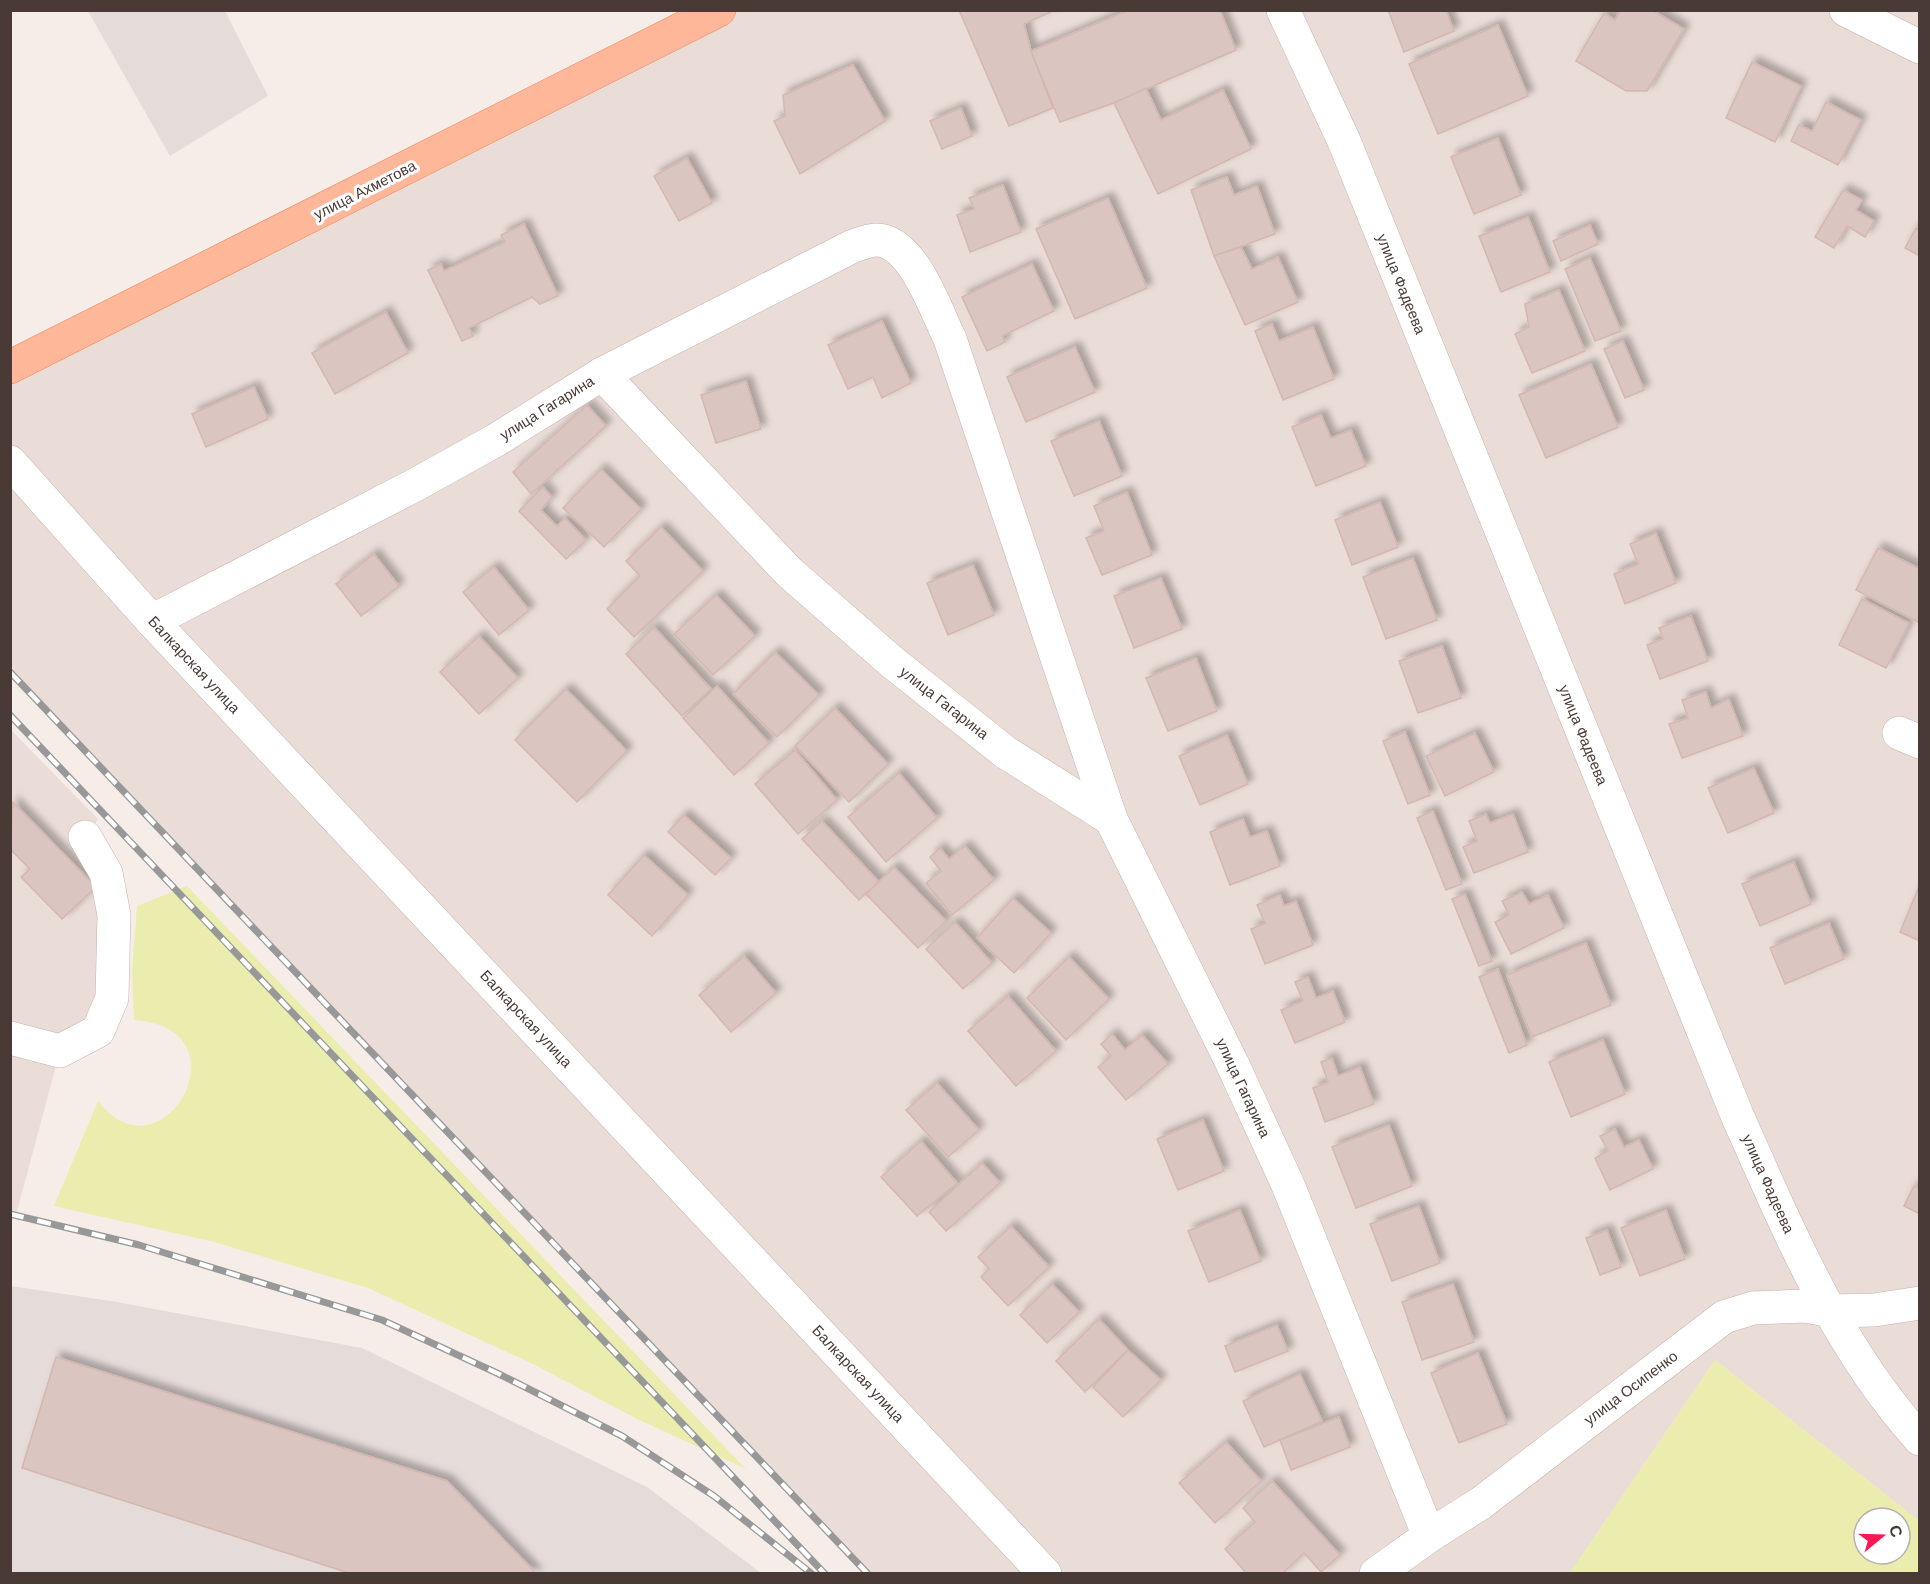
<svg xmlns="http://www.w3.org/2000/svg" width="1930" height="1584" viewBox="0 0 1930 1584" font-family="'DM Sans',sans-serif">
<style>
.residential{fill:#eadcd7}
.industrial{fill:#e5dcda}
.green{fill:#ebedaf;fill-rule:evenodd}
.building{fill:#dbc5c0;stroke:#d4b7b0;stroke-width:1.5;filter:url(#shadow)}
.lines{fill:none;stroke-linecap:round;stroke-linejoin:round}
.minor-casing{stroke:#c5b3ad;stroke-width:34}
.major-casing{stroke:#ee885e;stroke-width:34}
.minor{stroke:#fff;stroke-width:33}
.major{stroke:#ffb799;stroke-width:33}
.rail-casing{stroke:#989898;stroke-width:7}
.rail{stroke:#fff;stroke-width:4.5;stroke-dasharray:14;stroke-linecap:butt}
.labels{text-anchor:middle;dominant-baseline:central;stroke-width:6;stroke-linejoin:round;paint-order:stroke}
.street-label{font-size:15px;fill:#4a3a36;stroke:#fff}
</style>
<defs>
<filter id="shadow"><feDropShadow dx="5.5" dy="-5.5" stdDeviation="3" flood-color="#0004"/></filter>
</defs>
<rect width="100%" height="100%" fill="#f6ede9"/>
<g class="residential">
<polygon points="719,11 1919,11 1919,1521 1715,1360 1570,1573 868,1573 11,672 11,367"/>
<polygon points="10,729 98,819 86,837 112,998 60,1051 16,1215 10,1214"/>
</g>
<g class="industrial">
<polygon points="88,11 225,11 268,96 170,156"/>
<polygon points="11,1286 117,1302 362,1348 647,1487 761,1573 11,1574"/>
</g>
<g class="green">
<path d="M187 886 746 1469 635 1418 535 1365 368 1288 214 1242 54 1206 98 1101C162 1185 251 1028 134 1020L132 970 137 906Z"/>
<path d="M1715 1360 1919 1521V1573H1570ZM1864 1518H1900V1554H1864Z"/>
</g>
<g class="building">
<polygon points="959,10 1055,10 1024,24 1031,51 1053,108 1009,126"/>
<polygon points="1129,10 1220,10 1236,50 1114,103 1060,122 1031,51"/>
<polygon points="1388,10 1446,10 1454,31 1404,52"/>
<polygon points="1621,10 1652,10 1684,29 1647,91 1626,91 1576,61 1604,13 1615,20"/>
<polygon points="1498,25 1528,96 1438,134 1409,64"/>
<polygon points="1752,62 1801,86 1775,142 1726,118"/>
<polygon points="853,65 885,121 800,174 774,121 785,116 783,95"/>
<polygon points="1146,88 1161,120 1223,90 1251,149 1158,194 1114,103"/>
<polygon points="1826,102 1861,120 1838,165 1791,141 1799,125 1812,131"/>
<polygon points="961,108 972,136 942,149 930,121"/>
<polygon points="1498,138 1521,195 1474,214 1451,157"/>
<polygon points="687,158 712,203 679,221 654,176"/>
<polygon points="1227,177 1234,195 1257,186 1275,234 1214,256 1191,190"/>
<polygon points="1003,185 1021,232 970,252 957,215 974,209 969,198"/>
<polygon points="1843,190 1862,200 1856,210 1874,221 1865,237 1847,226 1834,248 1815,237"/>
<polygon points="1108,198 1147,288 1075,319 1036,229"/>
<polygon points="1528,217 1550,272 1501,292 1479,236"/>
<polygon points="524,224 558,296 540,304 532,297 469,328 473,336 462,341 428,270 441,264 444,271 505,242 501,235"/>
<polygon points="1590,225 1598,244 1561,261 1553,241"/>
<polygon points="1916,228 1920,230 1920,256 1905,248"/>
<polygon points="1241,247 1252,269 1278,257 1298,302 1245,325 1214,256"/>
<polygon points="1590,258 1621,331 1595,341 1565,269"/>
<polygon points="1032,264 1054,311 1002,336 1005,342 987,351 962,297"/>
<polygon points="1559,290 1585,351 1532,373 1515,334 1529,327 1525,304"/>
<polygon points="386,312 408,353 335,394 312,353"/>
<polygon points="882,321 911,383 882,398 873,377 848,389 828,345"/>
<polygon points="1272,324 1279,341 1313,327 1334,379 1283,400 1255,331"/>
<polygon points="1623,341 1644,390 1625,398 1604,349"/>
<polygon points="1075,347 1095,392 1026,422 1007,377"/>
<polygon points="1591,364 1618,427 1546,458 1519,395"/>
<polygon points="746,381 761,429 716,443 701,395"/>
<polygon points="254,387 268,419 206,447 192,414"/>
<polygon points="587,405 606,426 531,494 513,472"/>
<polygon points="1321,415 1331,438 1351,430 1366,466 1316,486 1292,427"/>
<polygon points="1099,421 1122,476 1074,496 1051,441"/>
<polygon points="601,469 641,509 604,547 563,508"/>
<polygon points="543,487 552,497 541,510 557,526 565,518 586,540 566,559 519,511"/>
<polygon points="1127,492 1152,555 1102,575 1086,538 1104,531 1094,506"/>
<polygon points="1380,502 1398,547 1352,565 1335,520"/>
<polygon points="661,527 703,571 634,637 607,609 640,576 626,561"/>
<polygon points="1656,533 1676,583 1625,604 1614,574 1638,564 1630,544"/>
<polygon points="1878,548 1920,569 1920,623 1856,590"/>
<polygon points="374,554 399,586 361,616 336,584"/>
<polygon points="1413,558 1437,620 1386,639 1363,577"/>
<polygon points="973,565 994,615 948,635 927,583"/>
<polygon points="494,567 529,610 499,635 463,592"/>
<polygon points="1161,578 1182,629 1134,648 1114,596"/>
<polygon points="716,595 755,636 713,675 674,634"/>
<polygon points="1862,599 1909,623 1886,668 1839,645"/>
<polygon points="1691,616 1708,661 1660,679 1647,645 1663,639 1659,628"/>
<polygon points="654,627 711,689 682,716 626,654"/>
<polygon points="479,636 518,678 479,714 440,672"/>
<polygon points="1442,646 1461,698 1418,713 1399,661"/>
<polygon points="775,652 819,695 777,737 733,694"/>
<polygon points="1196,658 1217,711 1168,731 1146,678"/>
<polygon points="717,686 769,743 734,775 683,718"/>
<polygon points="566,689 627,751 577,802 515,740"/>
<polygon points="1706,692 1711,708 1729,699 1743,736 1682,758 1669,724 1688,718 1682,700"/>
<polygon points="835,708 888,764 849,802 795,746"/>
<polygon points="1405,732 1430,795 1408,804 1383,741"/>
<polygon points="1475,733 1494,772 1445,796 1426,756"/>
<polygon points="1227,735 1248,784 1200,805 1179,756"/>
<polygon points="795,750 837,800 798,834 755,784"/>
<polygon points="1754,768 1774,813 1728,833 1708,788"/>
<polygon points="899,773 937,818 886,862 848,817"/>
<polygon points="13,802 96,887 62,919 21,877 30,869 10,849"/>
<polygon points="1433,811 1462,884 1446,890 1417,818"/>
<polygon points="1486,814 1490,823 1513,814 1528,852 1474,873 1463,847 1477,841 1469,821"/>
<polygon points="684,815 731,858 715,875 668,832"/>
<polygon points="1243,819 1250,837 1267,831 1280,866 1230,885 1210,832"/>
<polygon points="822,821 879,882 859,900 802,839"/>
<polygon points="965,846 994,880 952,915 926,883 941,871 930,857 940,848 949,859"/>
<polygon points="644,855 688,895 652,936 608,895"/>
<polygon points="1794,862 1811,904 1760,926 1742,884"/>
<polygon points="894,867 946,921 918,948 866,894"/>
<polygon points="1920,884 1920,941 1900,932"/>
<polygon points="1522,892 1529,904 1548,895 1564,928 1511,954 1495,922 1509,915 1502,901"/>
<polygon points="1465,894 1492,961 1479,966 1452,899"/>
<polygon points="1280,895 1284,906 1296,901 1313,945 1265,964 1251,929 1265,923 1257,905"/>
<polygon points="1013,898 1051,933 1014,973 977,938"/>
<polygon points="955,922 992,963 963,989 926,949"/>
<polygon points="1829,923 1844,959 1785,984 1770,948"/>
<polygon points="1586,943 1611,1005 1532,1037 1507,975"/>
<polygon points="744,956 776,993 731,1032 699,995"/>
<polygon points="1069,957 1109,999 1066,1040 1027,998"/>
<polygon points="1498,969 1527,1045 1509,1053 1479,977"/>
<polygon points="1308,977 1316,998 1333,991 1345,1022 1295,1043 1281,1010 1303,1001 1295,982"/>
<polygon points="1008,996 1056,1051 1016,1086 968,1031"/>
<polygon points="1112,1034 1125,1050 1142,1035 1168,1064 1126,1100 1098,1067 1111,1056 1101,1044"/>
<polygon points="1603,1040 1625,1094 1571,1117 1549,1062"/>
<polygon points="1332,1058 1338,1076 1360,1067 1374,1104 1325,1122 1313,1088 1328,1082 1321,1062"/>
<polygon points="937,1083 979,1130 948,1157 906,1110"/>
<polygon points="1203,1120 1224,1171 1178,1190 1157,1139"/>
<polygon points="1389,1125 1412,1186 1356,1208 1332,1147"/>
<polygon points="1615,1129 1624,1147 1639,1140 1653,1169 1610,1190 1595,1158 1608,1151 1600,1136"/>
<polygon points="921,1141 957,1183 917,1216 881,1177"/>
<polygon points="982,1163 1000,1183 946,1231 929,1212"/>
<polygon points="1914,1186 1920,1189 1920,1214 1904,1206"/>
<polygon points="1419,1206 1440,1263 1392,1281 1370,1224"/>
<polygon points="1240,1210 1261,1261 1209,1282 1188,1231"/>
<polygon points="1666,1210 1685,1259 1640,1276 1621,1228"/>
<polygon points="1011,1226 1049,1267 1008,1306 981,1277 989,1269 978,1257"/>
<polygon points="1607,1230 1621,1267 1600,1275 1586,1238"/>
<polygon points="1052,1284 1079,1312 1047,1343 1020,1315"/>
<polygon points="1453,1284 1474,1342 1422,1360 1402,1302"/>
<polygon points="1099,1319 1128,1350 1085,1392 1056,1361"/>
<polygon points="1277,1325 1288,1351 1235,1372 1225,1346"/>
<polygon points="1128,1350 1161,1380 1123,1417 1093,1387"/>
<polygon points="1478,1353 1507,1424 1459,1443 1431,1373"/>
<polygon points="56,1357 447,1481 537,1574 352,1574 22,1468"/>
<polygon points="1300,1374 1322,1421 1264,1447 1243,1401"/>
<polygon points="1339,1417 1350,1447 1291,1470 1280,1440"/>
<polygon points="1226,1442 1261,1481 1215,1523 1179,1483"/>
<polygon points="1272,1481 1340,1555 1321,1572 1304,1553 1282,1574 1247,1574 1225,1549 1255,1522 1243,1508"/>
</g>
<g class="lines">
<defs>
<g id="minor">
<path d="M1283 10 1344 141 1737 1115C1787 1227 1836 1347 1920 1439"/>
<polyline points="1846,10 1920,47"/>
<path d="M602 374 853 246C860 244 869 240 876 240 913 240 936 311 950 339L1111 819"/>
<polyline points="10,462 152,621 1045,1574"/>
<polyline points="152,621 415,485 496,440 602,374 789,572 892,662 1005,752 1111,819 1232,1063 1288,1185 1429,1536"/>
<polyline points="1899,733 1920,742"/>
<polyline points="10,1038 60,1051 98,1031 112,998 114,915 106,873 85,837"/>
<polyline points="1376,1574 1429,1536 1481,1503 1724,1317 1753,1308 1806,1306 1832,1311 1874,1310 1920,1303"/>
</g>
<polyline id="major" points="10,367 719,10"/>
</defs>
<use href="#minor" class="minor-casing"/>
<use href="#major" class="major-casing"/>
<use href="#minor" class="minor"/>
<use href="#major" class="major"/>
<defs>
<g id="rail">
<polyline points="10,672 868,1574"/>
<polyline points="10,715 825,1574"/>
<polyline points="10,1214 139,1245 382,1320 499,1374 622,1436 714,1496 812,1574"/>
</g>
</defs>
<use href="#rail" class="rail-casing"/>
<use href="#rail" class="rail"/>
</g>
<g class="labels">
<g class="street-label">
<text transform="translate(365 190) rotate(-27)">улица Ахметова</text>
<text transform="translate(1401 284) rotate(68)">улица Фадеева</text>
<text transform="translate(547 408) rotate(-32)">улица Гагарина</text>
<text transform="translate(194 665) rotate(47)">Балкарская улица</text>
<text transform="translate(944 703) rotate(38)">улица Гагарина</text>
<text transform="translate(1583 735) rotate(68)">улица Фадеева</text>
<text transform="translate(526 1019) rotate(47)">Балкарская улица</text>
<text transform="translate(1243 1088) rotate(65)">улица Гагарина</text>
<text transform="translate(1768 1184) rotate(66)">улица Фадеева</text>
<text transform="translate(858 1374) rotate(47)">Балкарская улица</text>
<text transform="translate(1631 1388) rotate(-37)">улица Осипенко</text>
</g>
</g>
<rect width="1930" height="1584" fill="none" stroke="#4a3a36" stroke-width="24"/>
<g transform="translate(1882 1536) rotate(71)"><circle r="28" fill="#ffffff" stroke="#b7b0af" stroke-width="1.5"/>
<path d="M0-4.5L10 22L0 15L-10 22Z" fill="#ff1754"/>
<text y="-9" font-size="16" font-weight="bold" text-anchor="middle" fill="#4a3a36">С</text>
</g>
</svg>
